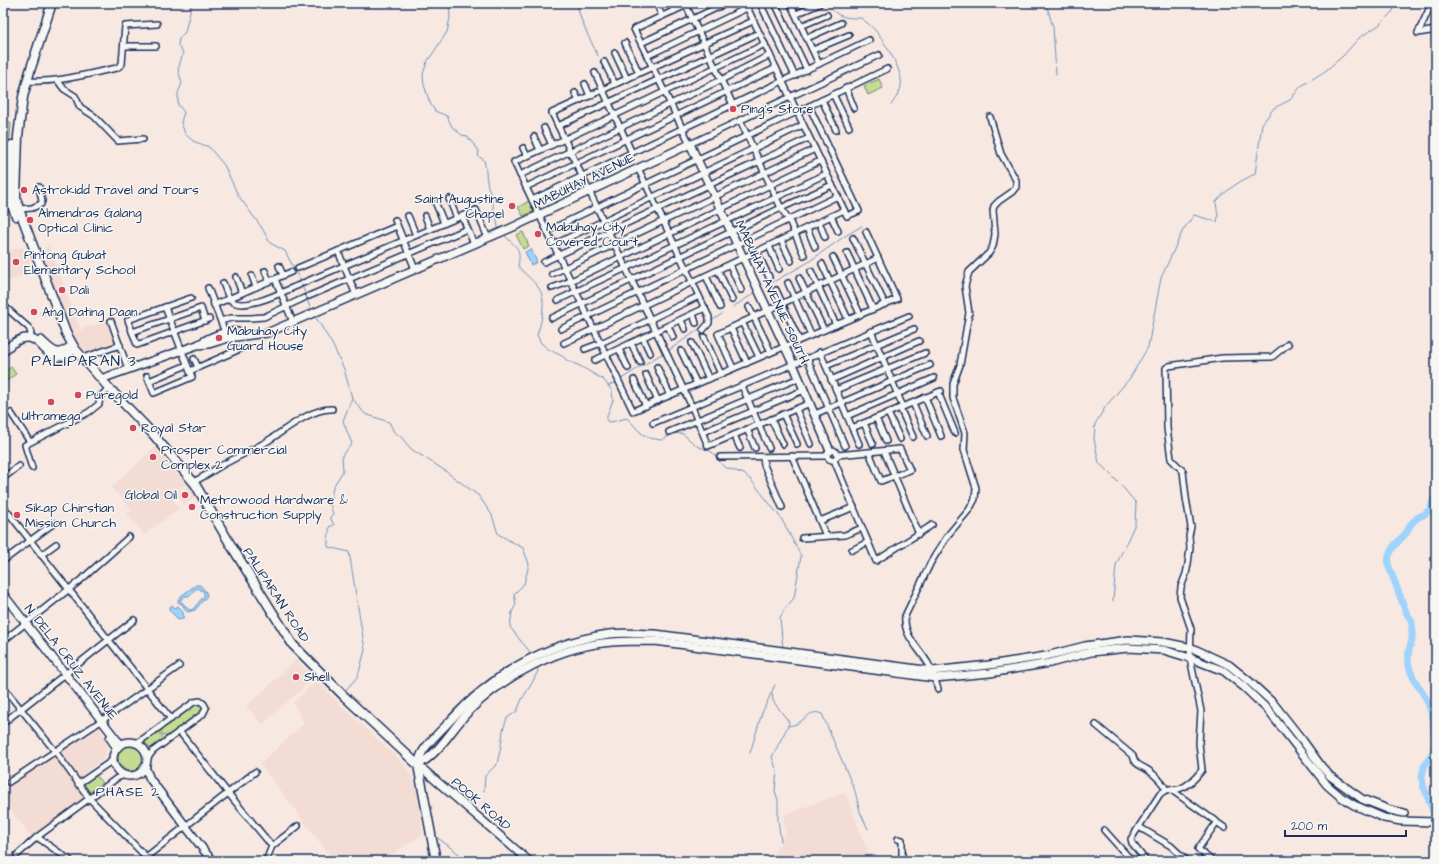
<svg xmlns="http://www.w3.org/2000/svg" width="1439" height="864" viewBox="0 0 1439 864" font-family="'Architects Daughter',sans-serif">
<style>
.built{fill:#f3dcd4}
.green{fill:#c4db91;stroke:#708578}
.water{fill:#9ed3fc;stroke:#6a91bd;fill-rule:evenodd}
.lines{fill:none;stroke-linecap:round;stroke-linejoin:round}
.stream{stroke:#6a91bd;stroke-width:1}
.river{stroke:#9ed3fc;stroke-width:7}
.street-casing{stroke:#1b2f5e;stroke-width:8}
.secondary-casing{stroke:#1b2f5e;stroke-width:10}
.primary-casing{stroke:#1b2f5e;stroke-width:11}
.street{stroke:#f6f6f2;stroke-width:5}
.secondary{stroke:#f6f6f2;stroke-width:7}
.primary{stroke:#f6f6f2;stroke-width:8}
.poi-dot{fill:#d1495b;stroke:#f6f6f2;stroke-width:1.5}
.labels{text-anchor:middle;dominant-baseline:central;stroke-width:3;stroke-linejoin:round;paint-order:stroke}
.poi-label{font-size:13px;fill:#1b2f5e;stroke:#f6f6f2;text-anchor:start}
.street-label{font-size:13px;fill:#1b2f5e;stroke:#f6f6f2}
.neighbourhood-label{font-size:14px;letter-spacing:1px;fill:#1b2f5e;stroke:#f6f6f2}
.quarter-label{font-size:15px;letter-spacing:1px;fill:#1b2f5e;stroke:#f6f6f2}
</style>
<rect width="100%" height="100%" fill="#f7e9e2"/>
<filter id="ink" filterUnits="userSpaceOnUse"><feTurbulence type="fractalNoise" baseFrequency=".025" numOctaves="2"/><feDisplacementMap in="SourceGraphic" scale="8" xChannelSelector="R" yChannelSelector="G"/><feConvolveMatrix kernelMatrix="1 2 1 2 8 2 1 2 1" color-interpolation-filters="sRGB"/></filter>
<g filter="url(#ink)">
<g class="built">
<polygon points="49,246 80,329 73,332 109,320 118,344 85,355 78,346 71,333 39,250"/>
<polygon points="23,247 34,271 10,281 3,266 3,251"/>
<polygon points="50,308 52,314 41,319 38,312"/>
<polygon points="155,447 186,484 171,496 179,509 144,535 127,514 132,509 111,488"/>
<polygon points="189,485 197,496 184,505 176,494"/>
<polygon points="296,660 314,678 263,724 246,707"/>
<polygon points="317,680 332,697 405,765 410,773 417,790 423,834 381,861 334,861 260,764 304,723 293,703"/>
<polygon points="97,725 106,738 107,746 106,754 101,760 78,779 58,752"/>
<polygon points="53,756 85,798 32,837 12,812 4,788"/>
<polygon points="845,792 871,861 769,861 785,834 784,815"/>
</g>
<g class="green">
<polygon points="879,79 883,88 868,95 864,86"/>
<polygon points="3,113 11,124 7,172 3,156"/>
<polygon points="529,201 534,211 523,216 518,207"/>
<polygon points="523,232 529,246 523,249 516,235"/>
<polygon points="11,367 16,374 5,382 3,379 3,373"/>
<polygon points="194,704 198,704 201,706 202,710 201,712 169,736 164,736 162,734 161,731 163,728"/>
<polygon points="158,731 164,739 151,749 144,741"/>
<circle cx="131" cy="758" r="13"/>
<polygon points="96,775 102,783 90,792 84,784"/>
</g>
<g class="water">
<polygon points="531,249 537,262 531,265 525,252"/>
<path d="M196 585H200L206 592 207 596 195 610 188 612 185 610 183 605 178 602V600L181 596ZM198 588 204 592V596L193 609 191 610 188 609 180 600 185 596H190L194 590Z"/>
<polygon points="172,605 175,608 178,606 182,610 184,617 179,620 169,610 170,607"/>
</g>
<g class="lines">
<g class="stream">
<polyline points="192,3 185,32 179,39 178,45 183,53 178,70 182,83 178,93 178,105 184,112 181,122 185,134 193,141 209,147 224,165 238,195 262,228 270,243 285,251 301,282"/>
<path d="M449 3 450 18 447 32 427 62 423 74 424 85 430 103 435 111 447 116 452 127 462 135 467 136 479 151 478 156 484 160C486 167 486 174 487 182 489 192 495 203 493 213L497 220 498 228 500 230"/>
<path d="M577 3C580 23 590 38 598 56"/>
<path d="M828 3C836 18 846 18 861 18 866 22 871 26 875 30 884 42 904 71 901 86 900 93 895 99 891 105"/>
<polyline points="1046,3 1053,27 1056,74"/>
<path d="M503 234C515 247 522 246 518 266 525 275 536 282 541 292 546 303 541 324 537 335L541 343 548 349 562 356 568 361 580 366 604 380 612 391 613 400 607 416V421L611 422 627 418 641 433 649 438 661 440 676 433 683 434 697 446 712 452 724 467 744 474 751 480 781 518 801 556 794 598 784 610 780 618 783 648"/>
<polyline points="302,285 311,310"/>
<polyline points="766,286 807,263 845,236 862,226"/>
<polyline points="733,307 756,292"/>
<polyline points="315,316 332,344 344,369 352,398 365,414 389,422 394,432 401,437 411,449 444,470 479,496 492,515 498,534 523,548 529,564 524,584 514,594 516,604 512,612 510,627 520,640 532,654"/>
<polyline points="713,320 722,314"/>
<polyline points="669,350 704,326"/>
<polyline points="621,379 663,353"/>
<polyline points="608,386 616,382"/>
<path d="M1113 601 1116 565 1135 524 1136 503 1120 484 1099 463 1094 439 1095 424 1106 406 1130 378 1148 347 1161 278 1183 230 1194 215 1217 222 1218 216 1216 202C1227 189 1240 181 1255 174L1262 124 1274 108 1290 100 1301 86 1324 72 1343 56 1359 38 1379 25 1393 11 1395 3"/>
<path d="M345 691 358 676 365 650 349 552 328 547C327 540 330 533 329 527L334 525 330 517 333 514 330 504 333 487 343 471 342 455 352 444 343 421 352 398"/>
<polyline points="772,693 773,701 789,722 788,726 772,757 777,771 775,791 778,800 778,820 781,841"/>
<path d="M788 726C792 725 796 725 798 723 807 718 811 709 822 714L855 791 860 812 868 829"/>
<polyline points="750,753 762,713 775,685"/>
<polyline points="484,791 485,776 497,764 501,746 503,730 507,718 517,711 522,699 532,683 538,671 537,666"/>
<polyline points="438,838 463,857"/>
<polyline points="3,859 8,861"/>
</g>
<g class="river">
<polyline points="1436,463 1435,475 1436,481"/>
<polyline points="1436,494 1430,509 1425,514 1417,518 1410,525 1407,532 1394,546 1389,555 1388,564 1406,612 1412,622 1412,640 1409,650 1408,661 1410,670 1415,681 1427,700 1433,718 1436,746 1424,767 1422,776 1423,785 1436,819"/>
</g>
<defs>
<g id="street">
<polyline points="671,3 674,11"/>
<polyline points="685,3 733,105"/>
<polyline points="691,3 634,29 690,144 879,55"/>
<polyline points="745,3 847,216 859,211 809,106"/>
<polyline points="760,3 795,76"/>
<polyline points="775,3 807,70"/>
<polyline points="790,3 819,64"/>
<polyline points="658,7 662,16"/>
<polyline points="796,14 819,4"/>
<polyline points="753,21 552,113 692,407 708,446 810,403"/>
<polyline points="801,26 827,15"/>
<polyline points="1418,33 1432,3"/>
<polyline points="1418,33 1436,30"/>
<polyline points="807,38 841,23"/>
<polyline points="625,43 639,73"/>
<polyline points="641,43 727,3"/>
<polyline points="765,44 565,139 514,162 633,411 897,299 866,232"/>
<polyline points="124,46 156,46"/>
<polyline points="813,50 849,35"/>
<polyline points="615,53 627,79"/>
<polyline points="647,56 747,8"/>
<polyline points="604,62 615,84"/>
<polyline points="595,73 632,153"/>
<path d="M27 81C58 83 87 74 117 68L122 64 125 26 157 24"/>
<polyline points="58,81 64,89 75,96 80,107 94,116 118,141 143,139"/>
<polyline points="585,84 590,96"/>
<polyline points="846,88 854,108"/>
<polyline points="575,93 579,101"/>
<polyline points="833,94 849,127"/>
<polyline points="822,100 836,130"/>
<polyline points="740,120 781,208 789,220 804,255"/>
<polyline points="558,126 759,33"/>
<polyline points="544,128 552,145"/>
<polyline points="534,137 540,150"/>
<polyline points="523,148 527,156"/>
<polyline points="638,168 709,317 709,323 703,330"/>
<polyline points="520,175 721,80 770,55"/>
<polyline points="526,187 776,68"/>
<polyline points="449,199 457,218"/>
<polyline points="532,200 869,40"/>
<polyline points="436,204 444,223"/>
<polyline points="3,206 13,201"/>
<polyline points="19,209 32,208 41,204 42,201 39,187"/>
<polyline points="408,216 416,235"/>
<polyline points="425,216 430,229"/>
<polyline points="462,216 474,244"/>
<polyline points="831,216 838,231"/>
<polyline points="395,220 415,269"/>
<polyline points="819,222 825,237"/>
<polyline points="807,228 815,247"/>
<polyline points="547,231 887,69"/>
<polyline points="853,238 885,304"/>
<polyline points="781,240 791,261"/>
<polyline points="553,245 803,125"/>
<polyline points="769,246 779,269"/>
<polyline points="338,251 356,295"/>
<polyline points="757,252 769,277"/>
<polyline points="847,253 873,309"/>
<polyline points="833,257 860,314"/>
<polyline points="544,262 809,138"/>
<polyline points="822,264 848,319"/>
<polyline points="730,265 741,290"/>
<polyline points="279,266 283,275"/>
<polyline points="298,268 397,226"/>
<polyline points="718,270 732,300"/>
<polyline points="265,271 269,281"/>
<polyline points="811,271 836,325"/>
<polyline points="552,274 815,149"/>
<polyline points="252,276 256,287"/>
<polyline points="706,276 720,307"/>
<polyline points="236,277 242,293"/>
<polyline points="799,278 824,330"/>
<polyline points="275,279 293,322"/>
<path d="M223 283C225 288 228 299 233 302 249 310 284 291 299 285"/>
<polyline points="303,283 476,210 488,238"/>
<polyline points="788,283 811,335"/>
<polyline points="208,288 226,335"/>
<polyline points="552,288 571,281 820,161"/>
<polyline points="776,290 799,340"/>
<polyline points="309,296 467,229"/>
<polyline points="191,298 128,320 137,345 209,319"/>
<polyline points="558,300 826,174"/>
<polyline points="3,305 29,328 31,333 30,338"/>
<polyline points="214,305 291,272"/>
<polyline points="749,307 771,352"/>
<polyline points="693,314 696,323"/>
<polyline points="552,318 781,208 832,185"/>
<polyline points="681,320 685,329"/>
<polyline points="111,321 128,369"/>
<polyline points="221,321 231,318 250,318 264,317 304,298"/>
<polyline points="742,322 759,357"/>
<polyline points="668,326 673,337"/>
<polyline points="731,328 747,363"/>
<polyline points="561,329 838,196"/>
<polyline points="871,331 903,407"/>
<polyline points="132,332 201,308 205,321"/>
<polyline points="704,337 721,374"/>
<polyline points="643,338 650,353"/>
<polyline points="564,343 844,210"/>
<polyline points="631,343 640,362"/>
<polyline points="692,343 709,379"/>
<polyline points="585,349 601,343 699,296"/>
<polyline points="619,349 628,368"/>
<polyline points="681,351 697,384"/>
<polyline points="820,352 859,444"/>
<polyline points="83,358 120,345"/>
<polyline points="807,358 845,446"/>
<polyline points="194,359 198,367"/>
<polyline points="595,360 705,308"/>
<polyline points="826,366 914,329"/>
<polyline points="657,367 670,395"/>
<polyline points="733,368 718,334 878,258"/>
<polyline points="190,371 240,349"/>
<polyline points="646,375 658,401"/>
<polyline points="147,376 154,393 192,377 165,307"/>
<polyline points="634,380 646,406"/>
<polyline points="831,380 919,341"/>
<polyline points="149,381 187,365"/>
<polyline points="742,386 769,448"/>
<polyline points="836,390 925,353"/>
<polyline points="938,392 955,433"/>
<polyline points="925,397 941,436"/>
<polyline points="913,403 927,436"/>
<polyline points="900,408 913,437"/>
<polyline points="796,409 811,444"/>
<polyline points="11,413 30,442"/>
<polyline points="888,413 900,439"/>
<polyline points="783,414 797,444"/>
<polyline points="815,414 930,365"/>
<polyline points="847,416 934,378"/>
<polyline points="876,418 886,441"/>
<polyline points="771,419 783,444"/>
<polyline points="653,423 909,316"/>
<polyline points="864,423 873,444"/>
<polyline points="852,428 941,391"/>
<polyline points="747,429 755,448"/>
<polyline points="669,432 799,378"/>
<polyline points="703,432 804,390"/>
<polyline points="734,435 740,448"/>
<circle cx="832" cy="455" r="5"/>
<polyline points="884,451 919,534"/>
<polyline points="837,455 900,449 910,470 881,481 869,452"/>
<polyline points="792,456 826,536"/>
<polyline points="720,457 827,456"/>
<polyline points="763,457 764,465 782,507"/>
<polyline points="834,460 876,561 932,525"/>
<polyline points="32,468 25,445 89,412 99,404 100,397 109,388"/>
<polyline points="3,478 19,466"/>
<path d="M193 482C206 476 216 468 228 462 241 455 254 449 266 442 284 431 311 408 332 409"/>
<polyline points="3,506 171,719"/>
<polyline points="820,521 854,507"/>
<polyline points="802,538 845,535 862,528"/>
<polyline points="852,550 868,542"/>
<polyline points="41,555 56,544"/>
<polyline points="3,561 54,523"/>
<polyline points="3,641 82,579 129,537"/>
<polyline points="3,687 55,751 89,798 150,861"/>
<path d="M938 689C935 681 934 673 929 665 920 648 903 637 905 616L931 562 948 535 969 510 975 499 976 488 964 450 965 433 953 398V384L960 365 969 313 965 286 969 272 989 253 993 246 995 234 993 210 994 206 999 201 1012 192 1016 187V180L1001 154 990 117"/>
<polyline points="3,723 134,620"/>
<path d="M1096 725 1133 756C1135 765 1140 765 1148 770 1155 775 1162 782 1166 789"/>
<polyline points="179,731 228,793 272,846 266,861"/>
<polyline points="136,743 143,739 194,702 200,701 204,704 206,708 203,714 153,751 147,759"/>
<polyline points="9,782 119,709 179,666"/>
<polyline points="78,784 113,760"/>
<polyline points="1170,789 1225,828"/>
<polyline points="1139,827 1171,846 1187,861"/>
<polyline points="1104,830 1132,861"/>
<polyline points="37,837 71,861"/>
<polyline points="898,839 902,840 902,861"/>
<polyline points="272,846 298,826"/>
<polyline points="17,855 37,837 117,778 125,775"/>
<polyline points="141,861 255,772"/>
<path d="M1146 861 1132 843 1131 839 1160 794C1168 787 1170 791 1179 789 1188 786 1196 778 1202 770L1199 743 1201 711 1190 658 1191 629 1180 597 1181 587 1186 574 1188 564 1190 548 1189 536 1191 527 1186 498 1183 471 1171 459 1167 428 1166 368 1169 366 1222 358 1272 357 1288 344"/>
<polyline points="1212,861 1198,849 1216,823"/>
</g>
<g id="secondary">
<polyline points="3,171 10,187"/>
<polyline points="3,184 9,198"/>
<path d="M41 340C53 351 57 358 72 345"/>
<path d="M199 344C210 337 227 329 242 333"/>
<path d="M3 352C8 347 15 341 21 339 45 331 46 375 75 349"/>
<polyline points="101,379 197,345 209,344 228,338 267,333 511,228 690,144 793,364 830,451"/>
<polyline points="3,594 116,739 121,744"/>
<polyline points="110,738 117,748"/>
<circle cx="130" cy="759" r="17"/>
<path d="M418 765C440 753 452 728 470 710 506 674 561 646 612 642 626 641 641 641 655 641L935 678 990 673 1050 663 1091 652 1128 648 1164 650 1190 658 1224 671 1244 687 1267 709 1327 785 1341 797 1354 805 1384 818 1401 821 1436 822"/>
<path d="M418 765C419 761 420 756 422 753 427 743 442 730 450 721 493 674 545 643 609 634 624 632 640 634 655 634L932 671 989 665 1046 656 1085 646 1128 640 1163 642 1192 648 1229 665 1250 682 1273 703 1303 741 1321 766 1330 776 1362 799 1390 810 1404 813"/>
<polyline points="418,765 529,861"/>
<polyline points="145,767 150,779 212,861"/>
</g>
<g id="primary">
<polyline points="52,3 30,71 23,97 18,136 16,198 19,209 66,333 75,349 109,388 152,433 195,484 232,547 293,645 345,697 418,765 436,861"/>
<polyline points="12,145 9,198 16,216"/>
</g>
</defs>
<use href="#street" class="street-casing"/>
<use href="#secondary" class="secondary-casing"/>
<use href="#primary" class="primary-casing"/>
<use href="#street" class="street"/>
<use href="#secondary" class="secondary"/>
<use href="#primary" class="primary"/>
</g>
</g>
<g class="poi-dot">
<circle cx="733" cy="109" r="4"/>
<circle cx="24" cy="190" r="4"/>
<circle cx="512" cy="206" r="4"/>
<circle cx="30" cy="220" r="4"/>
<circle cx="538" cy="234" r="4"/>
<circle cx="16" cy="262" r="4"/>
<circle cx="62" cy="290" r="4"/>
<circle cx="34" cy="312" r="4"/>
<circle cx="219" cy="338" r="4"/>
<circle cx="78" cy="395" r="4"/>
<circle cx="51" cy="402" r="4"/>
<circle cx="133" cy="428" r="4"/>
<circle cx="153" cy="457" r="4"/>
<circle cx="185" cy="495" r="4"/>
<circle cx="192" cy="507" r="4"/>
<circle cx="17" cy="515" r="4"/>
<circle cx="296" cy="677" r="4"/>
</g>
<g class="labels">
<g class="poi-label">
<text x="741" y="109">Ping's Store</text>
<text x="32" y="190">Astrokidd Travel and Tours</text>
<text x="504" y="199" text-anchor="end">Saint Augustine<tspan x="504" dy="15">Chapel</tspan></text>
<text x="38" y="213">Almendras Galang<tspan x="38" dy="15">Optical Clinic</tspan></text>
<text x="546" y="227">Mabuhay City<tspan x="546" dy="15">Covered Court</tspan></text>
<text x="24" y="255">Pintong Gubat<tspan x="24" dy="15">Elementary School</tspan></text>
<text x="70" y="290">Dali</text>
<text x="42" y="312">Ang Dating Daan</text>
<text x="227" y="331">Mabuhay City<tspan x="227" dy="15">Guard House</tspan></text>
<text x="86" y="395">Puregold</text>
<text x="51" y="416" text-anchor="middle">Ultramega</text>
<text x="141" y="428">Royal Star</text>
<text x="161" y="450">Prosper Commercial<tspan x="161" dy="15">Complex 2</tspan></text>
<text x="177" y="495" text-anchor="end">Global Oil</text>
<text x="200" y="500">Metrowood Hardware &amp;<tspan x="200" dy="15">Construction Supply</tspan></text>
<text x="25" y="508">Sikap Chirstian<tspan x="25" dy="15">Mission Church</tspan></text>
<text x="304" y="677">Shell</text>
</g>
<g class="street-label">
<text transform="translate(584 181) rotate(-26)">MABUHAY AVENUE</text>
<text transform="translate(772 292) rotate(65)">MABUHAY AVENUE SOUTH</text>
<text transform="translate(276 595) rotate(57)">PALIPARAN ROAD</text>
<text transform="translate(71 662) rotate(52)">N. DELA CRUZ AVENUE</text>
<text transform="translate(481 804) rotate(41)">POOK ROAD</text>
</g>
<g class="neighbourhood-label">
<text x="128" y="792">PHASE 2</text>
</g>
<g class="quarter-label">
<text x="84" y="361">PALIPARAN 3</text>
</g>
</g>
<rect width="1439" height="864" fill="none" stroke="#f6f6f2" stroke-width="16"/>
<rect x="8" y="8" width="1423" height="848" fill="none" stroke="#1b2f5e" stroke-width="1.5" filter="url(#ink)"/>
<path d="M1285 830v6h121v-6" fill="none" stroke="#1b2f5e" stroke-width="2"/>
<text x="1291" y="830" font-size="12" fill="#1b2f5e" stroke="#f6f6f2" stroke-width="3" paint-order="stroke">200 m</text>
</svg>
